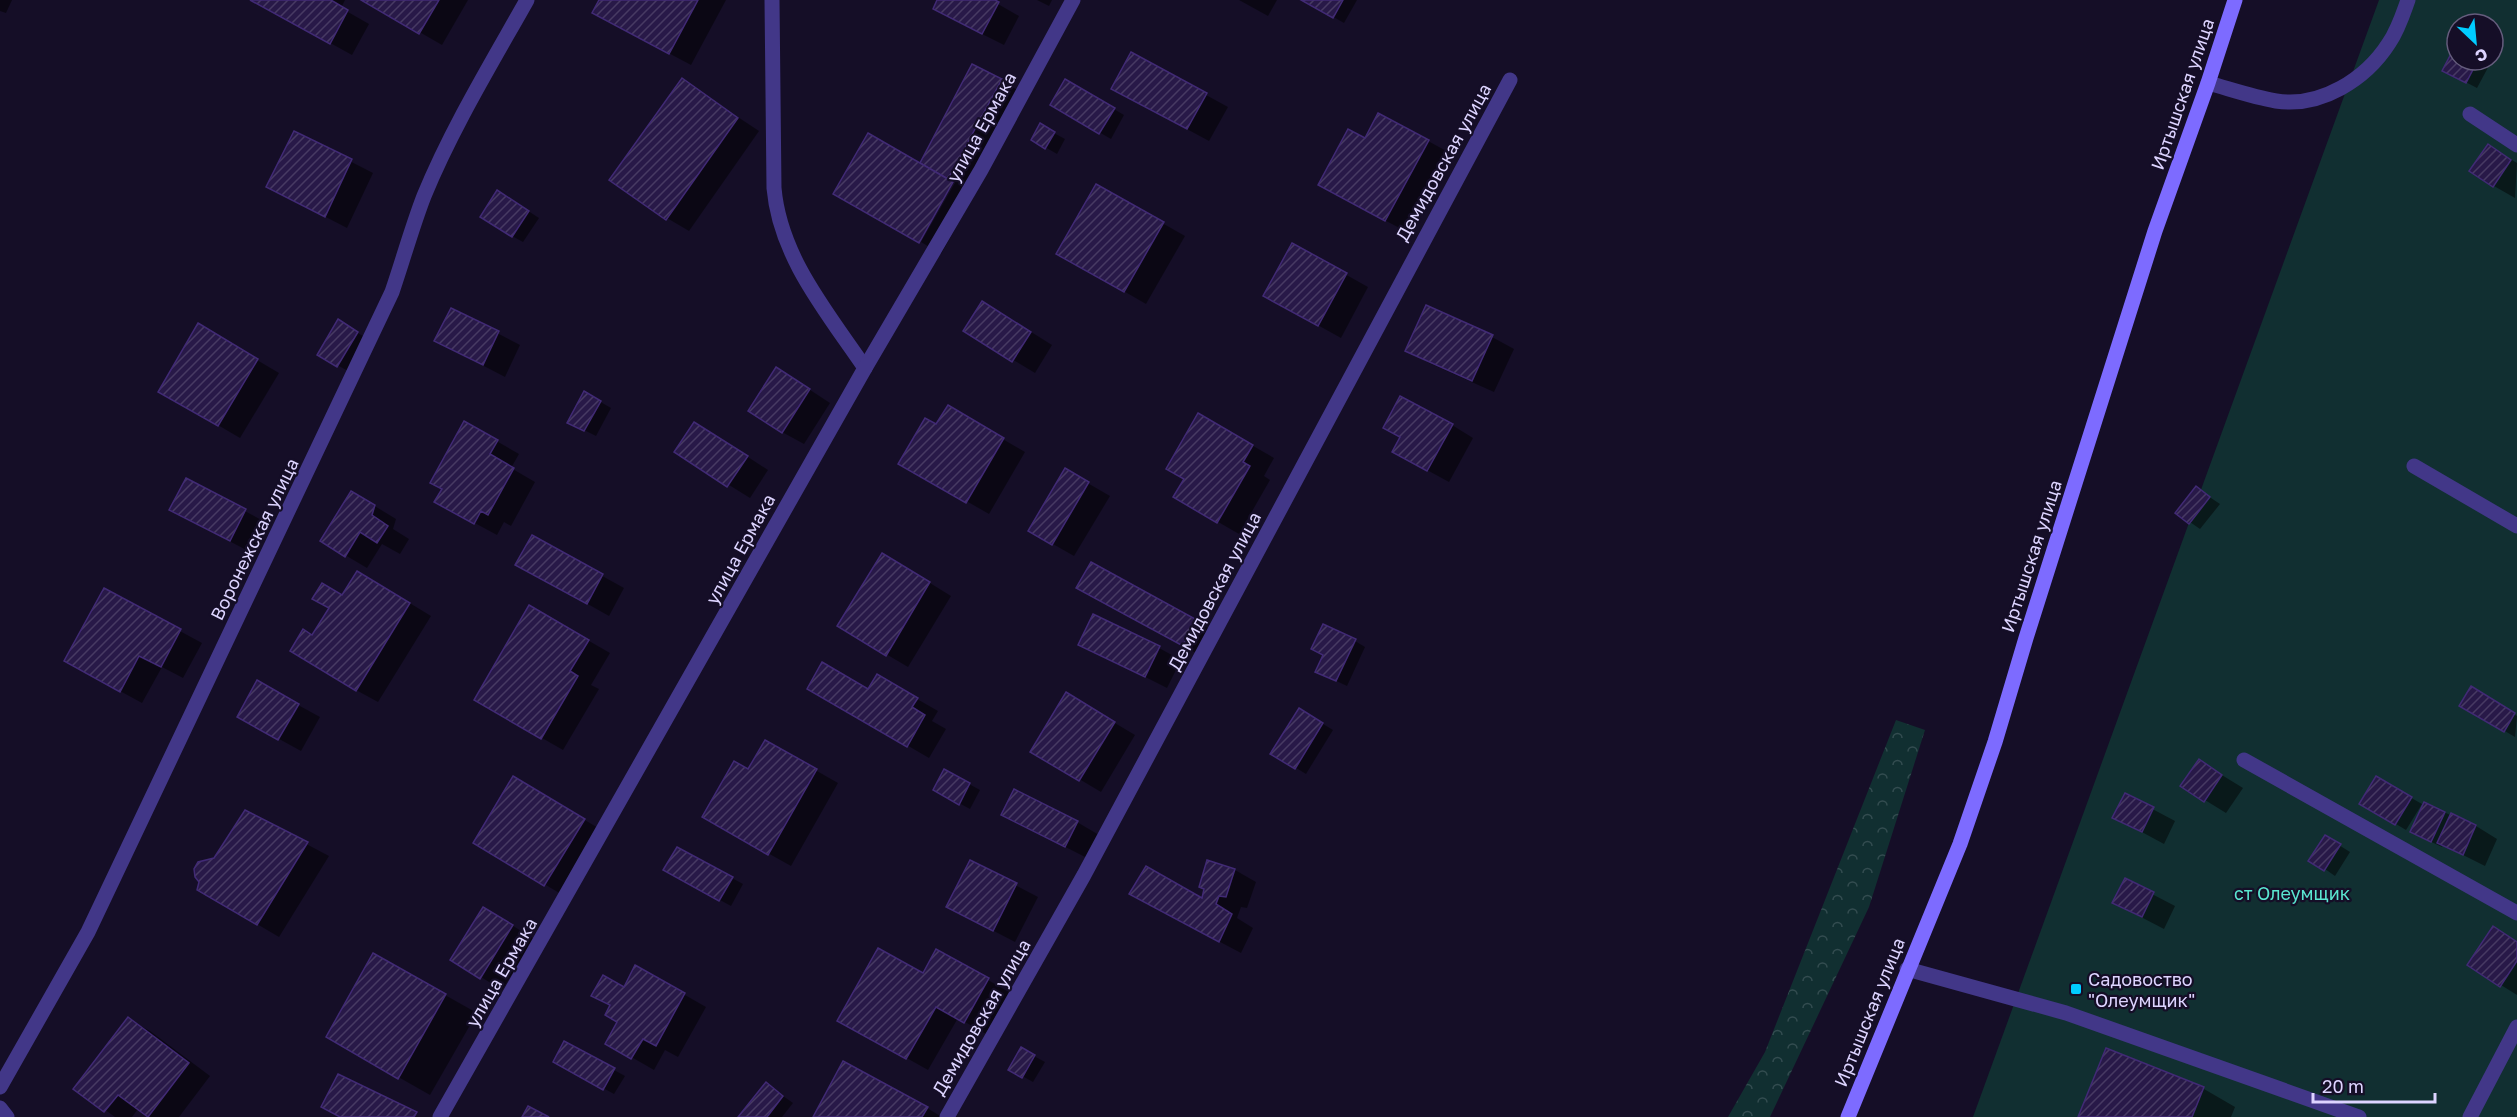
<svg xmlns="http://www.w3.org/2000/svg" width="2517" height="1117" viewBox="0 0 2517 1117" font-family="'Golos Text',sans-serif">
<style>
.green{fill:#112f31;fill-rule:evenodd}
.forest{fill:url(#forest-crowns)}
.shadow{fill:#0007}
.building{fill:url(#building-hatch);stroke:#412a75;stroke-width:1.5}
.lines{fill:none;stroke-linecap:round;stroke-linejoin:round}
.lane{stroke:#423788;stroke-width:15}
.street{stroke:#423788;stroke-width:15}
.secondary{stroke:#7d6bff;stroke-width:15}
.poi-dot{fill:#0cf;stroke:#150e27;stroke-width:2}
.labels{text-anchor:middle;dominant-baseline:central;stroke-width:4.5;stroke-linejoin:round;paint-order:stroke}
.street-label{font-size:18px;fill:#ddd4ff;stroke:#150e27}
.park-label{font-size:18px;fill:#5ae5d0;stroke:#150e27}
.poi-label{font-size:18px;fill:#ddd4ff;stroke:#150e27;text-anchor:start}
</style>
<defs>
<pattern id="forest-crowns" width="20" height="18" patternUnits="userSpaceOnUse" patternTransform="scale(1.5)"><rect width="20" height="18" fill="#112f31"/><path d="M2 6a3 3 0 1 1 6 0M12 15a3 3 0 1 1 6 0" fill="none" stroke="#334c50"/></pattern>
<pattern id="building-hatch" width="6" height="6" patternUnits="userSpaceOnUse" patternTransform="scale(1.5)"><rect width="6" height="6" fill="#281948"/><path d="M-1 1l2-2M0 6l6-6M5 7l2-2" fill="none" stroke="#473a63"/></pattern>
</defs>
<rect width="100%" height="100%" fill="#150e27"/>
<path class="green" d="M2379 0H2517V1117H1973ZM2457 24H2493V60H2457Z"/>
<polygon class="forest" points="1896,720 1925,730 1869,907 1770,1117 1728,1117 1765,1052"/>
<g class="shadow">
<polygon points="0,0 12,0 6,13 0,11"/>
<polygon points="252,0 345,0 341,8 369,24 352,55"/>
<polygon points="364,0 468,0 442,45"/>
<polygon points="601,0 726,0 691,65 616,25"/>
<polygon points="939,0 991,0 1019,16 1004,45 956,21"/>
<polygon points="1037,0 1052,0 1049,6"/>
<polygon points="1239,0 1277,0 1268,16"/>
<polygon points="1304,0 1357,0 1344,23"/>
<polygon points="1131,54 1228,107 1209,141 1135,101"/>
<polygon points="2457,56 2457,60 2492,60 2477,88 2454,76"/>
<polygon points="682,80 759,131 689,231 667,218"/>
<polygon points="1001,81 1023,93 974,196 941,254 921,242 956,181 952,181 918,241 921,165"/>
<polygon points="1066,81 1124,115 1111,139 1052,105"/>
<polygon points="1041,126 1065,139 1057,154 1033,140"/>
<polygon points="295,133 373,173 347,228 268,187"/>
<polygon points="1428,141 1450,153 1407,232 1341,197"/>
<polygon points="2489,146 2517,163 2515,198 2494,186"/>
<polygon points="1097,186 1185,236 1146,304 1058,253"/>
<polygon points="508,198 539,218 523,242 512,236"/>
<polygon points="1293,245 1368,287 1341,338 1287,308"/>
<polygon points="451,309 520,345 505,377 436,341"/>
<polygon points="1004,315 1052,345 1035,373 965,331"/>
<polygon points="339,322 368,339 348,371 319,355"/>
<polygon points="198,325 279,373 240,438 160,391"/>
<polygon points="1492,337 1514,349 1494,392 1429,363 1407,350"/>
<polygon points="798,382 830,403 804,444 782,432"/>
<polygon points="585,393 611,408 596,436 580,428"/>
<polygon points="948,407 1025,452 989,514 900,463 937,426"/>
<polygon points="1199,415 1274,458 1264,476 1270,480 1239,534 1175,497 1186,479"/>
<polygon points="465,423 519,454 511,468 535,482 511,526 504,522 497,535 458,514 444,489"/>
<polygon points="1452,425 1473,438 1449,482 1416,464 1402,437"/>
<polygon points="716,436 768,470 750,498 676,452"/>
<polygon points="1065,470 1110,496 1074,556 1030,531"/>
<polygon points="187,480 267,523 252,553 193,522"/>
<polygon points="2196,488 2220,504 2200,529 2177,513"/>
<polygon points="373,505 396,519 393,529 409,539 400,554 382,544 367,568 345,555"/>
<polygon points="532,537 624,588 609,616 538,576"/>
<polygon points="904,567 951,596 908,667 886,654"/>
<polygon points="380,585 431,616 378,702 356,690 313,637 331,608 343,597"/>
<polygon points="104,590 202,643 183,678 162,667 142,703 87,673"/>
<polygon points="1100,600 1196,621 1218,634 1205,658"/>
<polygon points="530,607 610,653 591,685 599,689 563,750 476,700"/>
<polygon points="1355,641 1365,647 1347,686 1328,677 1325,655"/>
<polygon points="1080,644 1159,648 1181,660 1167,688"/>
<polygon points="877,676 938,711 932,721 946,729 929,758 809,688 868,691"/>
<polygon points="258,683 320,717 301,751 261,729"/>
<polygon points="2471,689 2517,716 2515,737 2461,705"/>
<polygon points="1066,694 1135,735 1101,792 1032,751"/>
<polygon points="1300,710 1333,730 1306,774 1272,753"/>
<polygon points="766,742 838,783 791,866 704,817 749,771"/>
<polygon points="2199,761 2243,788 2226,813 2205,800"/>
<polygon points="945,771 980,790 970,809 935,790"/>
<polygon points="514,778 605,832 566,897 475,843"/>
<polygon points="2376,778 2422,804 2406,830 2361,803"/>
<polygon points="2126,795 2175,821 2164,844 2114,817"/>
<polygon points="2425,804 2476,826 2497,839 2485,866 2443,845 2442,847 2423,838"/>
<polygon points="246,812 329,856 279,937 199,890 215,860"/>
<polygon points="1003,815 1077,822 1099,835 1087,858"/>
<polygon points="2326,837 2350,852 2335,876 2325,869"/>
<polygon points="678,849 743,884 731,906 665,870"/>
<polygon points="971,862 1038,897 1015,942 948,907"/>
<polygon points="1235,870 1256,882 1247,908 1241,907 1237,918 1253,928 1241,953 1152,906 1203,900"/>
<polygon points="2125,880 2175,906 2164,929 2114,903"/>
<polygon points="505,921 534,939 502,990 481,977"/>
<polygon points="2517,942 2517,995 2501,985"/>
<polygon points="937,951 1009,992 986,1034 958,1018 928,1070 839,1020 924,975"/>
<polygon points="374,955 477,1013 430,1095 328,1037"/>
<polygon points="636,967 706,1007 678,1057 665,1050 654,1070 607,1043 619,1022 625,989"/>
<polygon points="128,1019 150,1031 210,1076 179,1117 150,1117 138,1109 132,1117 115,1117 75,1088"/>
<polygon points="1021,1049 1045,1062 1033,1082 1010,1069"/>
<polygon points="2107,1050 2204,1089 2235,1107 2231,1117 2080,1117"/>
<polygon points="555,1062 614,1070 625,1076 614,1094"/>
<polygon points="766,1084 793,1103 782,1117 740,1117"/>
<polygon points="927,1108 942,1117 814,1117"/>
</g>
<g class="building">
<polygon points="250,0 331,0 348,10 330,44"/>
<polygon points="361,0 439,0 419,34"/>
<polygon points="599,0 698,0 669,54 592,13"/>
<polygon points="937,0 995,0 999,2 982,34 933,9"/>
<polygon points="1301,0 1343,0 1333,18"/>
<polygon points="1131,52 1207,93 1187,129 1111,89"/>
<polygon points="2452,52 2457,54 2457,60 2478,60 2466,83 2442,71"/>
<polygon points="972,64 1002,79 948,179 920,163"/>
<polygon points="682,78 738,118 666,220 609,180"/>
<polygon points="1065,79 1115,108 1099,134 1050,105"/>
<polygon points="1378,113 1429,140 1385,221 1318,185 1348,129 1365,138"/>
<polygon points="1040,123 1055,132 1045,149 1031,140"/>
<polygon points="294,131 352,159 325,217 266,187"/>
<polygon points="868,133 953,182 919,243 833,194"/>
<polygon points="2488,144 2511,160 2493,187 2469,171"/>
<polygon points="1096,184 1164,222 1124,292 1056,254"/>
<polygon points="497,190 529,211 512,237 480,217"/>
<polygon points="1292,243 1347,273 1318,326 1263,296"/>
<polygon points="982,301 1031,332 1012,362 963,331"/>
<polygon points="1426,305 1493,335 1472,381 1405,351"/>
<polygon points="451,308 499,331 483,365 434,341"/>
<polygon points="338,319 358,332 337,367 317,355"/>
<polygon points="198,323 258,359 218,426 158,392"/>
<polygon points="776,367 810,389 782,433 748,411"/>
<polygon points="584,391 601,401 584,431 567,423"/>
<polygon points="1400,396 1453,424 1427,471 1392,452 1400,437 1383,428"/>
<polygon points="948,405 1004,438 966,503 898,464 925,418 936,424"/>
<polygon points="1198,413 1253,445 1243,462 1250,466 1217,523 1173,497 1184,479 1166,469"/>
<polygon points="464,421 498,440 490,454 514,468 488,515 481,511 474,524 434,502 442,489 430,483"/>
<polygon points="694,422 748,456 727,487 674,452"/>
<polygon points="1065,468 1089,482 1052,545 1028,531"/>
<polygon points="186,478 246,509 230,541 169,510"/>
<polygon points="2196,486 2210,497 2189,524 2175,513"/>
<polygon points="351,491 375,505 372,515 388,526 377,543 360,532 345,557 320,541"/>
<polygon points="532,535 603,574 587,604 515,565"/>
<polygon points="882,553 930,582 886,656 837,626"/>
<polygon points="1091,562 1197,620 1183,646 1076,588"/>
<polygon points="357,571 410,603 356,691 290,651 303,629 312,635 329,608 312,599 322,583 342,595"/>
<polygon points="104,588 181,629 161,667 139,656 120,692 64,661"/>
<polygon points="529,605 589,640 570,671 578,676 541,739 474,700"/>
<polygon points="1093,614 1160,646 1145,677 1078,645"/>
<polygon points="1323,624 1356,639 1336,681 1315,672 1323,655 1311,649"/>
<polygon points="822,662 868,689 877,674 918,698 912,707 925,715 907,747 807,689"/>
<polygon points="257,680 299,704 278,740 237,717"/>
<polygon points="2471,686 2515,713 2504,732 2459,706"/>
<polygon points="1066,692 1115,722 1079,781 1030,752"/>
<polygon points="1299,708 1323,723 1295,769 1270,754"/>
<polygon points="765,740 817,769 768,855 702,817 734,761 748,769"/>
<polygon points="2199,759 2222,775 2204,802 2180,786"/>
<polygon points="944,769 970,783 959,805 933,790"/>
<polygon points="513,776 585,819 544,886 473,843"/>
<polygon points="2376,776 2412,797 2395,825 2359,804"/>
<polygon points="1014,789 1078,821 1065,847 1001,815"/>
<polygon points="2125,793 2154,807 2142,832 2112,818"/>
<polygon points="2424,802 2445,812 2431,842 2410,832"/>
<polygon points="245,810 308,842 257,925 197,890 199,882 195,877 194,869 198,862 214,858"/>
<polygon points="2451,813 2476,825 2463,855 2437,843"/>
<polygon points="2325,835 2341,844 2324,871 2308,861"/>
<polygon points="677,847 733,877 719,901 663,870"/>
<polygon points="970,860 1017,883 993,931 946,907"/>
<polygon points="1207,860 1235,869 1226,897 1219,896 1216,904 1232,914 1219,942 1129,894 1146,866 1202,898 1204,889 1199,887"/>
<polygon points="2125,878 2154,892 2142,917 2112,903"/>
<polygon points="483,907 513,925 480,979 450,960"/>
<polygon points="2493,926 2517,942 2517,961 2500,987 2467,965"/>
<polygon points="878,948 923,973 936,949 989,978 964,1023 936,1007 906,1059 837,1021"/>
<polygon points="373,953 446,994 398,1079 326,1037"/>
<polygon points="635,965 685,993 656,1046 643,1039 631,1059 605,1044 617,1022 605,1015 610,1005 591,996 603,975 624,987"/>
<polygon points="128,1017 189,1063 148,1117 118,1095 104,1112 73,1089"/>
<polygon points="564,1041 615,1068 603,1090 553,1062"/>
<polygon points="1021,1047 1035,1055 1022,1078 1008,1070"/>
<polygon points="2106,1048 2204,1087 2192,1117 2078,1117"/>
<polygon points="843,1061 928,1107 922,1117 813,1117"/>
<polygon points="338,1074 417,1112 414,1117 340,1117 321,1107"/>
<polygon points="766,1082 783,1096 767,1117 738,1117"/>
<polygon points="528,1106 549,1117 522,1117"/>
</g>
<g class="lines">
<g class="lane">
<path d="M2208 83C2230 89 2253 97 2276 101 2321 108 2366 79 2389 43 2398 30 2403 14 2408 0"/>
<polyline points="2470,114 2517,145"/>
<polyline points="2414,466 2517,526"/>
<polyline points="2244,760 2517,913"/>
<polyline points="1907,969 2066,1013 2359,1117"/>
<polyline points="2470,1117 2517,1027"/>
</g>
<g class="street">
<path d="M772 0 774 188C780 257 827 312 865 368"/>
<path d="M0 1087 88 932 392 292C403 260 412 227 424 196 452 128 491 64 527 0"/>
<polyline points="0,1108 7,1117"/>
<polyline points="440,1117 865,368 981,170 1073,0"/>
<polyline points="947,1117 1084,875 1510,80"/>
</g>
<polyline class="secondary" points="1848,1117 1960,844 1995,742 2026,638 2155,231 2208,83 2235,0"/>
</g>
<rect class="poi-dot" x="2070" y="983" width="12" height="12" rx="3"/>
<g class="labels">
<g class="street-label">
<text transform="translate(2182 94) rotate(-71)">Иртышская улица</text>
<text transform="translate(981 127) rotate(-61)">улица Ермака</text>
<text transform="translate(1443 162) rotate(-61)">Демидовская улица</text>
<text transform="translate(254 539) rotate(-64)">Воронежская улица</text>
<text transform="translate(740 549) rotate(-61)">улица Ермака</text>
<text transform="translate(2031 556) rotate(-72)">Иртышская улица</text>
<text transform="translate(1214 591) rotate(-62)">Демидовская улица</text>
<text transform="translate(501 972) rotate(-60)">улица Ермака</text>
<text transform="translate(1869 1012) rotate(-68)">Иртышская улица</text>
<text transform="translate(981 1017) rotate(-60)">Демидовская улица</text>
</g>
<g class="park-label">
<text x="2292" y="893">ст Олеумщик</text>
</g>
<g class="poi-label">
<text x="2088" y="979">Садовоство<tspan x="2088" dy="21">"Олеумщик"</tspan></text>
</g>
</g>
<g transform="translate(2475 42) rotate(154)"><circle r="28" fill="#150e27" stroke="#655d7d" stroke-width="1.5"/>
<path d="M0-4.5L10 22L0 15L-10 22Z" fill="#00ccff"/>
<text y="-9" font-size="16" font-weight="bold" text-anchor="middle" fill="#ddd4ff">С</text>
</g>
<path d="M2313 1093v9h122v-9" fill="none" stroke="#ddd4ff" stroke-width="3"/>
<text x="2322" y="1093" font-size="18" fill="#ddd4ff" stroke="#150e27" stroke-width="4.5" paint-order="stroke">20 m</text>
</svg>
